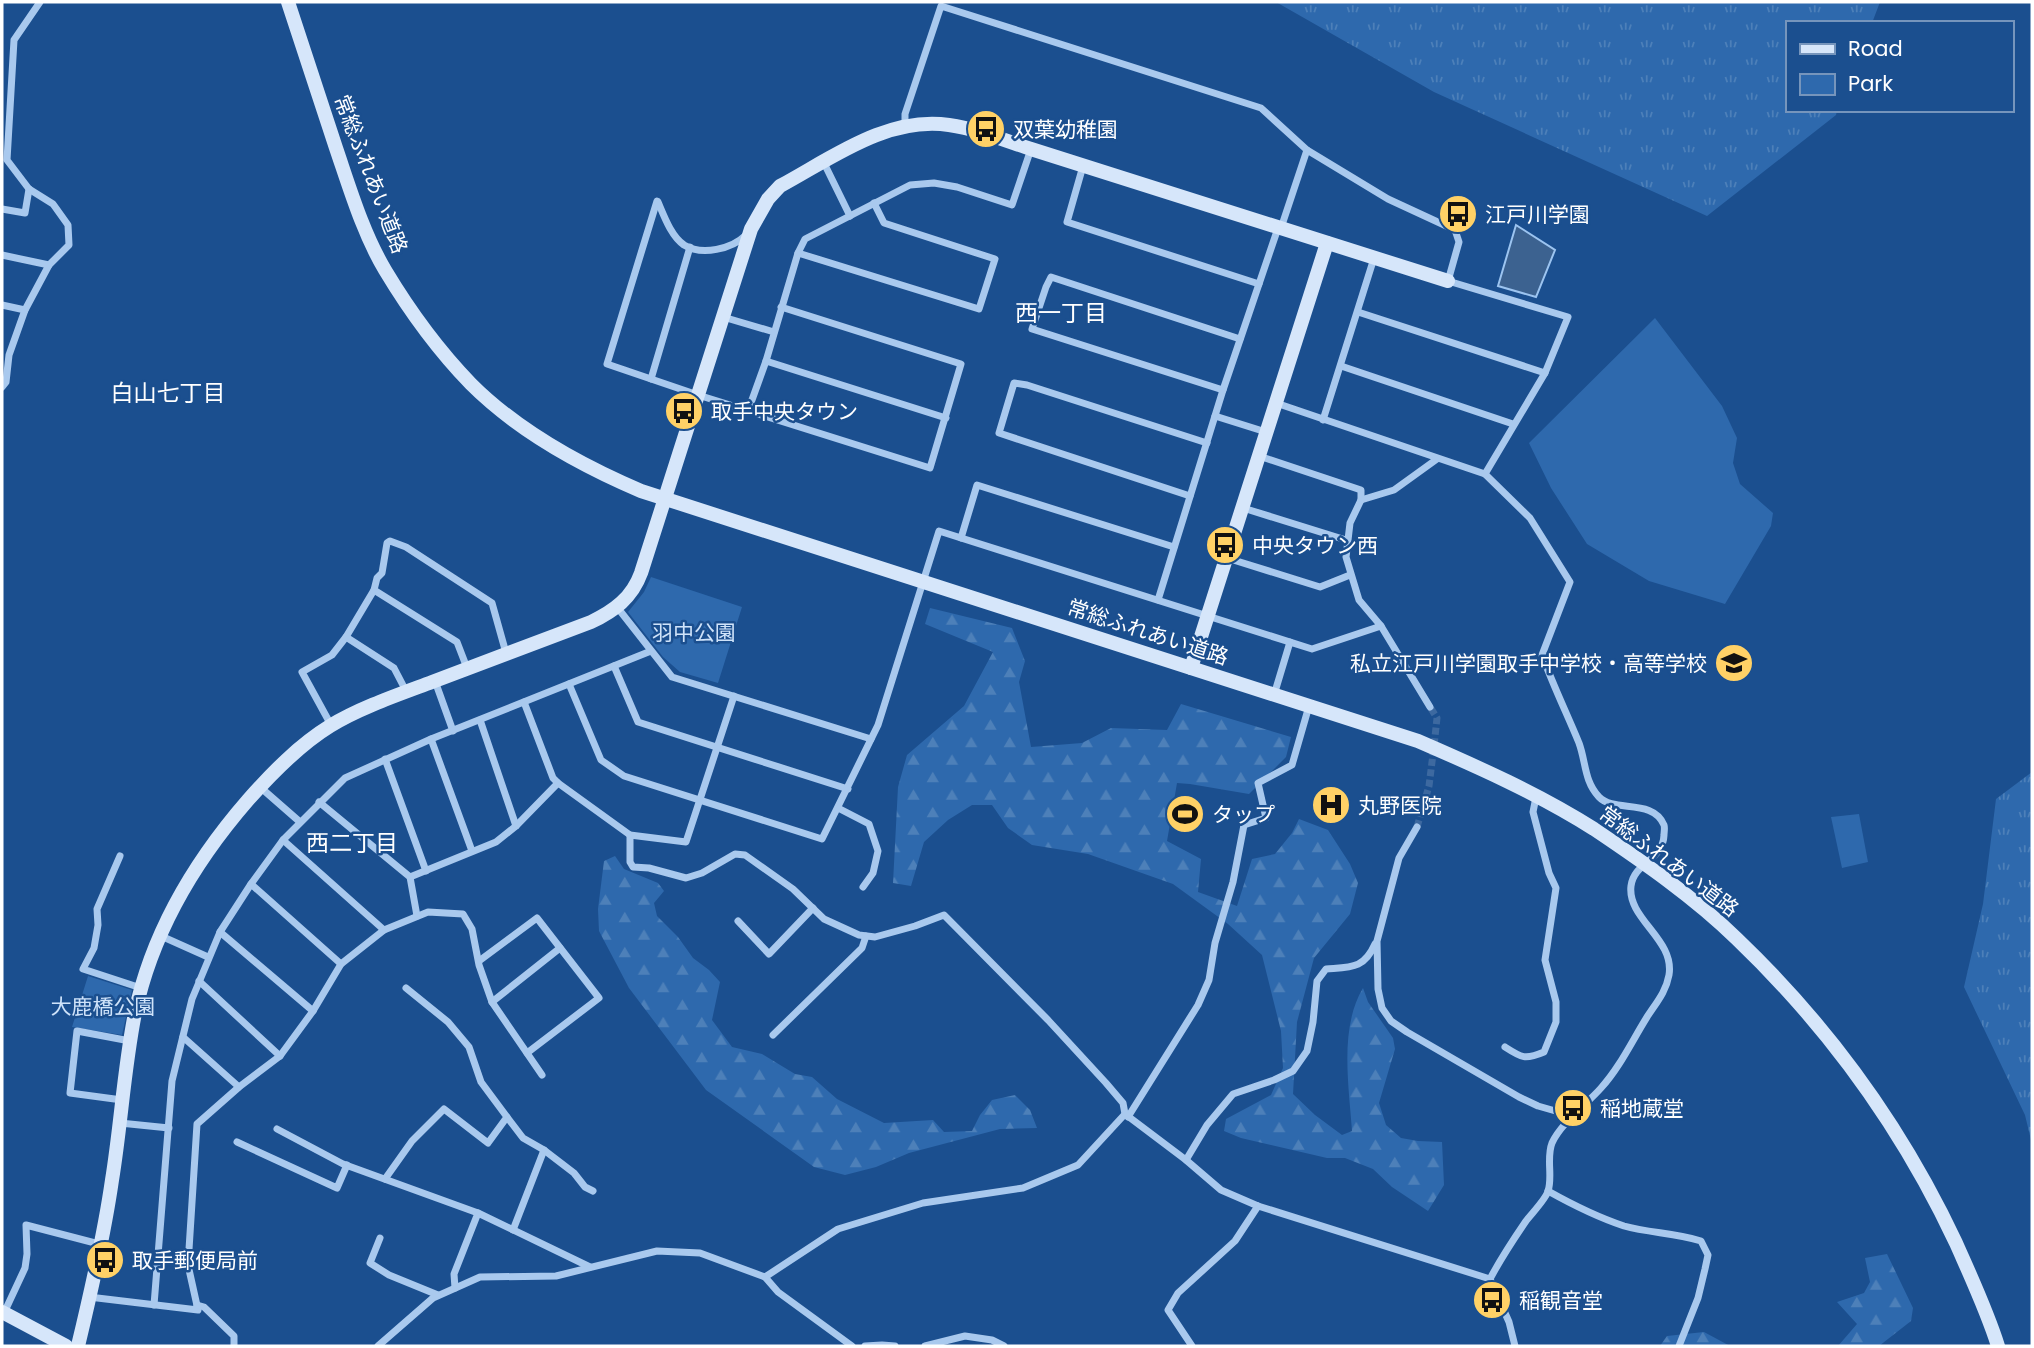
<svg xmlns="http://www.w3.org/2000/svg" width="2034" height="1348" viewBox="0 0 2034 1348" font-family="Poppins,'Noto Sans JP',sans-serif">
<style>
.grass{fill:url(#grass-tufts)}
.forest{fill:url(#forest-firs)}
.park{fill:#2e69ad}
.water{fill:#3c6290;stroke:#9cc4f0;stroke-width:2}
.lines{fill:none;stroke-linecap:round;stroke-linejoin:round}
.street-tunnel{stroke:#3d69a0;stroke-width:7;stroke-dasharray:7 3.5;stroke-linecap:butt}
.street{stroke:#a9c9ee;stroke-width:7}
.secondary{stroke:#d6e6fa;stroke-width:14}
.labels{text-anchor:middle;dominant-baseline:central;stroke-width:5;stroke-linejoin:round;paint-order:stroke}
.poi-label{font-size:21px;fill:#fff;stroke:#1b4f8f;text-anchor:start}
.street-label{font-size:21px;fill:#fff;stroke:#1b4f8f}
.park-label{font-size:21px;fill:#cfe3fa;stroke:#1b4f8f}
.neighbourhood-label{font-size:23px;fill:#fff;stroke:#1b4f8f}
</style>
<defs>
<pattern id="grass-tufts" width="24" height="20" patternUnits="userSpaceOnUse" patternTransform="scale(1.75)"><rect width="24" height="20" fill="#2e69ad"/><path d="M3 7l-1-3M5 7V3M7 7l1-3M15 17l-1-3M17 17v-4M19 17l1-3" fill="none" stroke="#4d80b9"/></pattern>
<pattern id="forest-firs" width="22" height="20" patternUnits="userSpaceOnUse" patternTransform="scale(1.75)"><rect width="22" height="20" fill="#2e69ad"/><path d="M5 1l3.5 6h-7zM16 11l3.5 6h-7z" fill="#4d80b9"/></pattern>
</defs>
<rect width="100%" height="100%" fill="#1b4f8f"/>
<g class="grass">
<polygon points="1276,2 1880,2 1872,23 1787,23 1787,110 1837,110 1836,115 1707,216 1434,92"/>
<polygon points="2032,772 2032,1144 2025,1115 1964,987 1983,904 1996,799"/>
</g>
<g class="forest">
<path d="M930 608 1012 628 1025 661 1019 682 1031 747 1082 743 1111 728 1167 730 1181 704 1291 737 1286 757 1249 794 1190 784 1177 783 1167 841 1201 859 1198 892 1237 906 1252 859 1275 854 1292 833 1299 819 1328 830 1350 864 1358 883 1350 914 1314 958 1297 1022 1293 1094 1315 1115 1342 1135 1352 1131C1349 1086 1339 1028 1363 988L1368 1002 1393 1038 1395 1049 1379 1103 1386 1125 1401 1138 1418 1141 1442 1142 1444 1185 1428 1211 1392 1187 1373 1169 1345 1158H1327L1241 1138 1224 1131 1226 1119 1271 1095 1283 1068 1281 1031 1262 955 1228 924 1173 884 1088 854 1032 845 1008 828 992 805H972L948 820 924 842 911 886 893 883 898 787 907 755 964 706 993 652 925 624Z"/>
<polygon points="615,856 624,869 658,883 664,891 654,903 657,916 678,937 693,958 709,970 720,982 712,1020 732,1047 762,1054 795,1074 812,1077 837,1099 884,1123 933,1120 944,1132 972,1131 980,1115 992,1100 1015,1095 1030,1110 1037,1128 1000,1129 909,1153 876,1167 845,1175 814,1167 706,1090 629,988 599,931 598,909 604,861"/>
<polygon points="1887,1254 1913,1308 1911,1321 1879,1346 1838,1346 1857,1324 1837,1302 1864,1293 1870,1282 1865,1258"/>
<polygon points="1704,1332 1730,1346 1660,1346 1667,1336"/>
</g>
<g class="park">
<polygon points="1655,318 1722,406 1737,438 1733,463 1740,484 1773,513 1771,526 1725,604 1649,581 1587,544 1551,488 1529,443"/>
<polygon points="651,577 742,607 718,683 680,672 663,657 628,612 644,592"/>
<polygon points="1859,814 1868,862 1842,868 1831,817"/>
<polygon points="88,976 132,990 122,1035 72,1027"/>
</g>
<polygon class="water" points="1516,225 1555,250 1536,297 1498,286"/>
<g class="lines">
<polyline class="street-tunnel" points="1417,827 1429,786 1434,746 1437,718 1430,707"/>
<g class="street">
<polyline points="905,126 905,114 941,6 1261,108 1307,150 1388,199 1455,230 1459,242 1448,281 1568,317 1545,373 1485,474"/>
<polyline points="824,163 850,216"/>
<polyline points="1083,166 1067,222 1259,284"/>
<polyline points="657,201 607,364 698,395 930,468 961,364 781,307"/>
<path d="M658 202C664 216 671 236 684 245 702 256 732 249 746 235"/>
<polyline points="2,209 25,213 29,189"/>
<polyline points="1281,228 1307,150"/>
<polyline points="798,253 979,309 995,259 884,223 874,203"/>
<polyline points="2,255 49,265"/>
<polyline points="2,305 25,310"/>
<polyline points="1358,312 1545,373"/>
<polyline points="723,317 774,332"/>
<polyline points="766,361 946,418"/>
<polyline points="1341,366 1513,424"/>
<polyline points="651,379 690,247"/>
<polyline points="2,387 6,382 9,355 25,310 49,265 69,245 68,225 53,204 29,189 7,160 14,40 40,2"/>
<polyline points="1223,390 1032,329 1046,287 1051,277 1240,339"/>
<path d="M1276 403 1485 474 1530 518 1570 582 1542 655C1553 685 1567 714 1579 743 1586 762 1584 781 1599 797 1614 813 1653 798 1664 825 1665 828 1664 832 1664 835 1663 861 1634 862 1631 886 1627 919 1675 939 1669 975 1666 992 1656 1003 1647 1017 1632 1041 1620 1067 1601 1088 1587 1104 1561 1123 1552 1143 1546 1158 1553 1177 1548 1191 1546 1199 1532 1213 1526 1221 1513 1240 1501 1258 1490 1279L1509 1322 1515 1346"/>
<polyline points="748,411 766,361 798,253 805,239 910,185 934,183 957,187 1012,205 1031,149"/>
<polyline points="1215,416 1266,432"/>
<polyline points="1323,420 1374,258"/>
<polyline points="1259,456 1361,490 1361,500"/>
<polyline points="1190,496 999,433 1014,383 1027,385 1207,443"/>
<polyline points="1243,508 1346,540"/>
<polyline points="961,538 977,485 1174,547"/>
<polyline points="1227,558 1320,587 1350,575"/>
<polyline points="374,590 457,642 467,668"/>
<polyline points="1158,600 1223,390 1278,228"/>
<polyline points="617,607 672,677 871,739"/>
<polyline points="1381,626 1430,707"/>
<polyline points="346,637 394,668 406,691"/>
<polyline points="614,666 638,722 848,789"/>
<polyline points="435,681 453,731"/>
<polyline points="569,684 601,760 624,776 822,839 878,725 939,531 1312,649 1381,626 1359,600 1346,557 1350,523 1361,500 1394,490 1437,459"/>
<polyline points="1274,695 1290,642"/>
<polyline points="524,702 553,778 558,783 630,835 686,842 734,696"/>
<polyline points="480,720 516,826"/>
<polyline points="331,725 302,672 332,655 346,637 374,590 377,578 382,573 387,543 390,541 406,547 492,603 506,653"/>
<polyline points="431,739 472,851"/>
<polyline points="385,759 426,871"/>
<polyline points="260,787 300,822"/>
<polyline points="319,802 410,877 417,916"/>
<polyline points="838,808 869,824 878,851 873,873 863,887"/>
<polyline points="1417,827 1399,858 1377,941 1378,989 1382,1008 1391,1021 1407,1032 1519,1097 1538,1106 1573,1116"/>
<polyline points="630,835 630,862 633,867 649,868 686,878 702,873 735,854 745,855 793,889 824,919 859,935 875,937 915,926 944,915 1048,1020 1106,1083 1123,1103 1125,1114"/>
<polyline points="283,840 384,930"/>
<polyline points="120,856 97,909 98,925 94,948 83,969 141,988"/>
<polyline points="410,877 496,842 516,826 558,783"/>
<polyline points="251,884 341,964"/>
<polyline points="738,921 769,954 813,908"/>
<polyline points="220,932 313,1011"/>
<polyline points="161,936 208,957"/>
<polyline points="479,961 537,918 599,998 527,1053"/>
<polyline points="199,981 280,1056"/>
<polyline points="492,1002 560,948"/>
<polyline points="773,1035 862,948 866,936"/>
<polyline points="183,1037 239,1087"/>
<path d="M1505 1047C1522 1058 1525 1060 1544 1052L1556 1022V1002L1545 960 1556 888 1549 873 1533 812 1536 797"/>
<polyline points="122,1100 70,1093 77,1031 130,1041"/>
<polyline points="507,1117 523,1138 544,1150 574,1173 585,1187 593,1191"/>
<polyline points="1128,1117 1198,1005 1209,980 1215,943 1233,882 1244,825 1266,818 1258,783 1292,765 1309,706"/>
<polyline points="120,1123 169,1128"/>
<polyline points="277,1129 343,1164 478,1213 454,1274 455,1288"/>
<polyline points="237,1142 337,1188 347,1165"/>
<path d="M1186 1160 1207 1125 1233 1094 1274 1080 1293 1071 1307 1051 1313 1022 1317 981 1326 969C1351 967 1364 969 1375 944"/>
<polyline points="385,1179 412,1141 444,1109 488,1143 507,1117 481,1082 469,1047 448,1022 406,988"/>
<path d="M1548 1191C1573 1205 1597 1217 1624 1226 1649 1233 1676 1233 1701 1241L1708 1255 1705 1269 1698 1298 1679 1346"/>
<polyline points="478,1213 590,1267"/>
<polyline points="513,1230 544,1150"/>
<polyline points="380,1238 370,1263 389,1275 438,1295"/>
<polyline points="765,1277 778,1292 852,1346"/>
<polyline points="89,1297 198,1310 188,1265 197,1124 239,1087 280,1056 313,1011 341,964 384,930 428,912 463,914 472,929 479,965 492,1002 542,1075"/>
<polyline points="154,1305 172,1081 192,999 220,932 251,884 283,840 345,778 431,739 651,651"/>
<polyline points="197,1305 204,1307 234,1336 234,1346"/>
<polyline points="4,1313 25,1268 27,1254 26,1225 99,1244"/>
<polyline points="378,1346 433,1298 480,1277 556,1276 657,1251 700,1253 765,1277 838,1229 923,1203 1023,1188 1078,1165 1125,1114 1186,1160 1221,1190 1258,1206 1490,1279"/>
<polyline points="865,1346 882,1345 895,1346"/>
<polyline points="925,1346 965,1336 992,1340 1004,1346"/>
<polyline points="1192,1346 1168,1310 1178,1293 1235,1241 1258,1206"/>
</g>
<g class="secondary">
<path d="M288 2C304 50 320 99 336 148 350 189 363 233 385 270 409 310 439 351 471 384 518 431 580 465 641 491L1418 741C1478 767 1539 794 1594 829 1643 862 1694 897 1737 939 1829 1027 1902 1128 1956 1243 1971 1277 1987 1311 1998 1346"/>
<polyline points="1191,668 1327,243"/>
<polyline points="2,1312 66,1346"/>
<path d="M78 1346C91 1292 104 1236 112 1180 121 1125 124 1068 135 1013 152 933 195 861 248 800 272 773 299 745 330 726 359 708 400 694 432 682 485 662 538 642 591 622 614 611 632 598 641 573L751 229 768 199 780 186C832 158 887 116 949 125 977 129 1004 140 1031 149L1448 281"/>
</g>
</g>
<defs>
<symbol id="bus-disc" viewBox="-11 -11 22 22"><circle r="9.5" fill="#ffd166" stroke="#1b4f8f"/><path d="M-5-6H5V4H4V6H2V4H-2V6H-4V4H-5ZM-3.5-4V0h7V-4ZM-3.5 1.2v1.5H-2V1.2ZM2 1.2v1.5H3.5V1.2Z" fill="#111"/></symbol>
<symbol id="school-disc" viewBox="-11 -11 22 22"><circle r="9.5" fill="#ffd166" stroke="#1b4f8f"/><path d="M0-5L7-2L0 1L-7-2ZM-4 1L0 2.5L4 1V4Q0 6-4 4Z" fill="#111"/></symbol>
<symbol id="hospital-disc" viewBox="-11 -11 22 22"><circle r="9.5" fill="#ffd166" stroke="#1b4f8f"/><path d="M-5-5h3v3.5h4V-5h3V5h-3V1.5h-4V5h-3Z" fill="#111"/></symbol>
<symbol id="stadium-disc" viewBox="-11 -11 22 22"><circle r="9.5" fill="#ffd166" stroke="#1b4f8f"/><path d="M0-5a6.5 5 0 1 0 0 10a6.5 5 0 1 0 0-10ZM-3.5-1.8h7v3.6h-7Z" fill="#111"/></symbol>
</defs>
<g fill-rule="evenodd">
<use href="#bus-disc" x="964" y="107" width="44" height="44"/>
<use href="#bus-disc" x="1436" y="192" width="44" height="44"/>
<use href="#bus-disc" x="662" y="389" width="44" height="44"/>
<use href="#bus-disc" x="1203" y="523" width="44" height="44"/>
<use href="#school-disc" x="1712" y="641" width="44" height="44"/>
<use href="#hospital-disc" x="1309" y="783" width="44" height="44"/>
<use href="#stadium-disc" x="1163" y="792" width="44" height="44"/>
<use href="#bus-disc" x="1551" y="1086" width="44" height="44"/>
<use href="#bus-disc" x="83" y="1238" width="44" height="44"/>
<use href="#bus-disc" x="1470" y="1278" width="44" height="44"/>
</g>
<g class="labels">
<g class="poi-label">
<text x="1013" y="129">双葉幼稚園</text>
<text x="1485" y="214">江戸川学園</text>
<text x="711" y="411">取手中央タウン</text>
<text x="1252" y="545">中央タウン西</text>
<text x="1707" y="663" text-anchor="end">私立江戸川学園取手中学校・高等学校</text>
<text x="1358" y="805">丸野医院</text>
<text x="1212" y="814">タップ</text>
<text x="1600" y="1108">稲地蔵堂</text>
<text x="132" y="1260">取手郵便局前</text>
<text x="1519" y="1300">稲観音堂</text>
</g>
<g class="street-label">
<text transform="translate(371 174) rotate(69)">常総ふれあい道路</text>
<text transform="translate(1148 632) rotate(18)">常総ふれあい道路</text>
<text transform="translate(1669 861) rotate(37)">常総ふれあい道路</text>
</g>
<g class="park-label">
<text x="694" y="632">羽中公園</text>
<text x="103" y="1006">大鹿橋公園</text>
</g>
<g class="neighbourhood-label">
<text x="1061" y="313">西一丁目</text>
<text x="168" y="393">白山七丁目</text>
<text x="352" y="843">西二丁目</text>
</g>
</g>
<rect width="2034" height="1348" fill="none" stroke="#ffffff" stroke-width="7"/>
<rect x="1786" y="21" width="228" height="91" fill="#1b4f8f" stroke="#7695bc" stroke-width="2"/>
<rect x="1800" y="44" width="35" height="10" fill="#d6e6fa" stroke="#7695bc" stroke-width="2"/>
<text x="1848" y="56" font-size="21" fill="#ffffff">Road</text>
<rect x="1800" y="74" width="35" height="21" fill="#2e69ad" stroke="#7695bc" stroke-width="2"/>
<text x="1848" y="91" font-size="21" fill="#ffffff">Park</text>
</svg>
